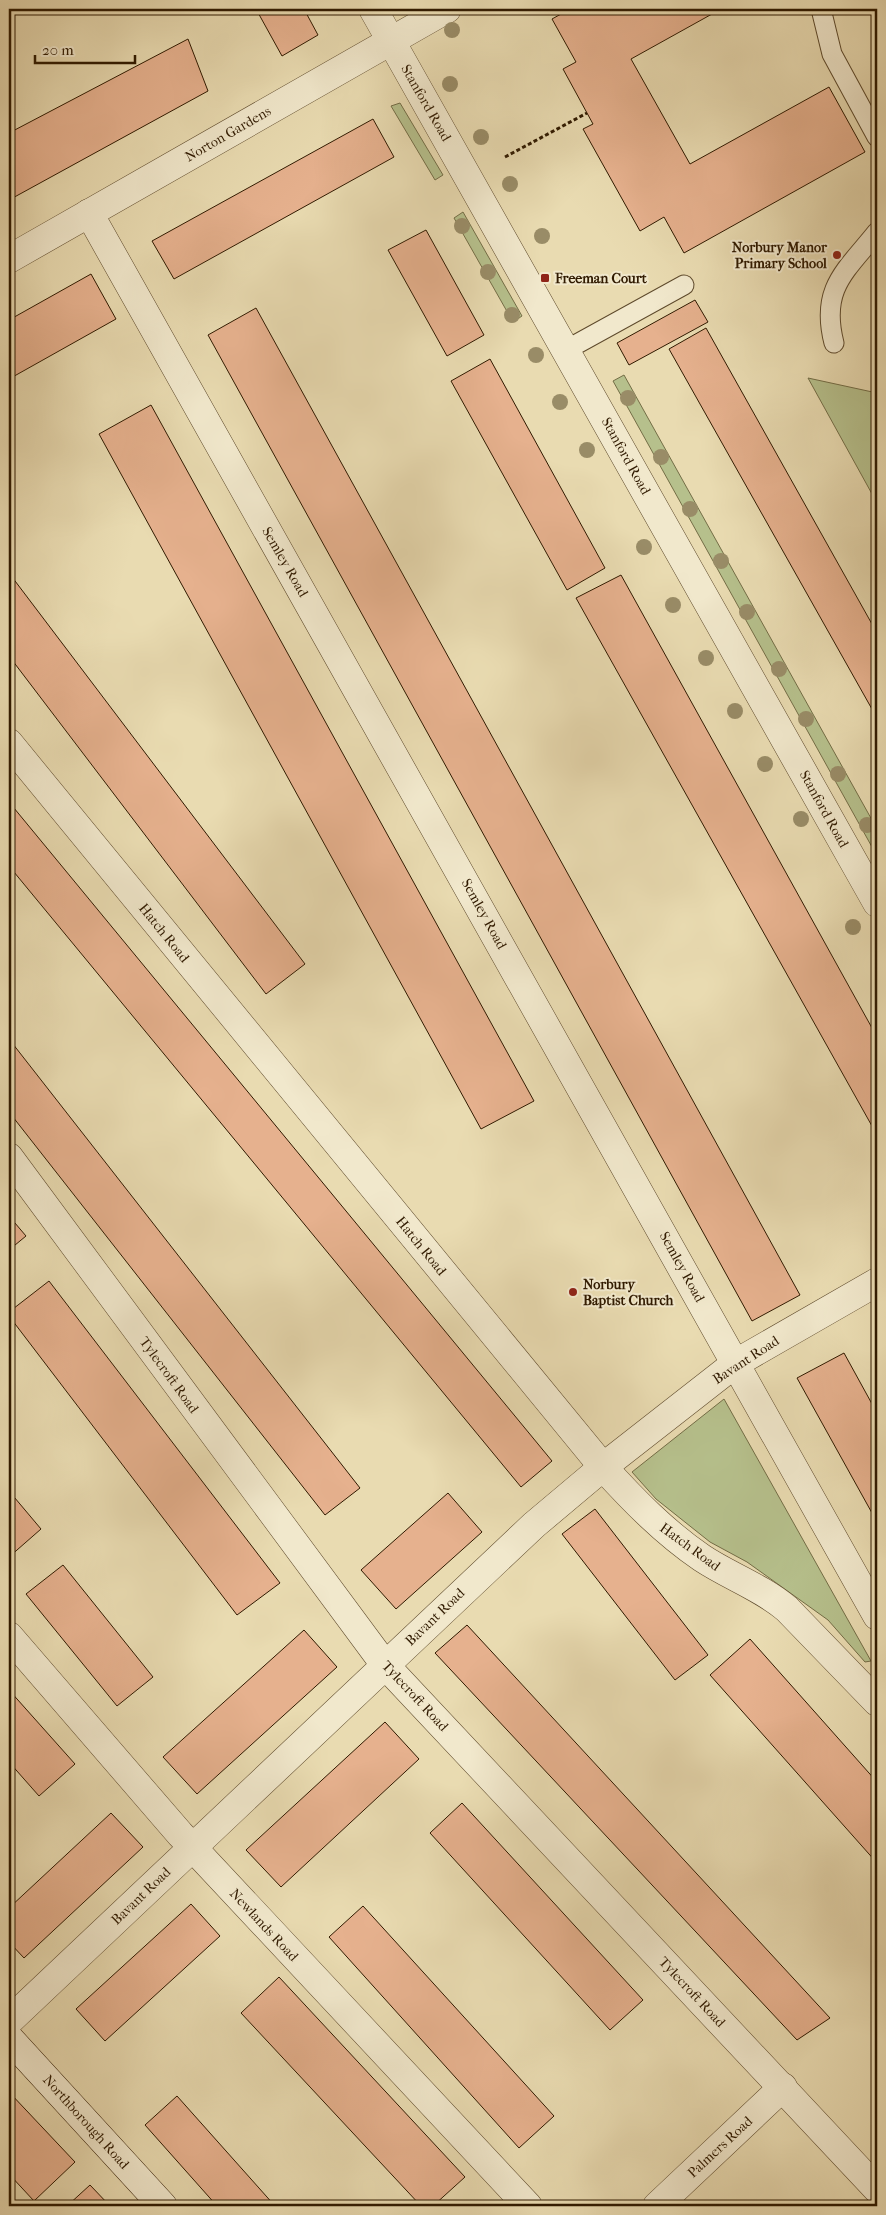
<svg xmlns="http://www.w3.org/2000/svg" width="886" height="2215" viewBox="0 0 886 2215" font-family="'IM FELL French Canon',serif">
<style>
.green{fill:#b6c08c;stroke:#736d46}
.building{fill:#e6b18e;stroke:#301a00}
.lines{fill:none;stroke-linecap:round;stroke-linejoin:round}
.lane-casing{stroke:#5e4a2c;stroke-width:21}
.street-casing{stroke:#5e4a2c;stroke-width:29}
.secondary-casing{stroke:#301a00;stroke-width:29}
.path{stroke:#301a00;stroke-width:3;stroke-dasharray:4 2.5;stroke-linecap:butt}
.lane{stroke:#f1e8cc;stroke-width:19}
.street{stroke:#f1e8cc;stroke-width:28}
.secondary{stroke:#f1e8cc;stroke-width:28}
.tree{fill:#998c67}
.poi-dot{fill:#8f2418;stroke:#f1e8cc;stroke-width:2}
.labels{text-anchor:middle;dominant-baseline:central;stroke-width:4;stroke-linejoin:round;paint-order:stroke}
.street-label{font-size:14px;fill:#301a00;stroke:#f1e8cc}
.poi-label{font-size:14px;font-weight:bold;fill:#301a00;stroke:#f1e8cc;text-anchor:start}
</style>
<rect width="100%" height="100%" fill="#e9dbb1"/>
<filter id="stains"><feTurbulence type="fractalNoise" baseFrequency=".004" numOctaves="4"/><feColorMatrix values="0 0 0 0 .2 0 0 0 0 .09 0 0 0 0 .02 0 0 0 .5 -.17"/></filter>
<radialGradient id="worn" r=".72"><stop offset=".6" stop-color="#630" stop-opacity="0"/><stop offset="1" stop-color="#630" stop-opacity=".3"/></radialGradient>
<g class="green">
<polygon points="400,103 443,175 435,180 391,106"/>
<polygon points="463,212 522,316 513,322 454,218"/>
<polygon points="624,375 877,829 877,856 613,381"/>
<polygon points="808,378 877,393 877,503"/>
<polygon points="724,1399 871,1661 865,1662 828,1620 747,1562 710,1542 656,1499 632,1472"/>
</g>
<g class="building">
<polygon points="256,9 304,9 318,35 282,56"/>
<polygon points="570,9 721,9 631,59 690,164 829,87 865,152 684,253 664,217 640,231 583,129 593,124 563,69 576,62 552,19"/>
<polygon points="188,39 208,91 9,200 9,133"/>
<polygon points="373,119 394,157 174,279 152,241"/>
<polygon points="426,230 484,335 447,356 388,250"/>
<polygon points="91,274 116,319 9,379 9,320"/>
<polygon points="695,300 708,322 629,365 617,343"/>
<polygon points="256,308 800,1295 752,1321 208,335"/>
<polygon points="706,328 877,633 877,718 669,349"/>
<polygon points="490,359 605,568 567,590 451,381"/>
<polygon points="151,405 534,1101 481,1129 99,434"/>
<polygon points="9,573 305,964 266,994 9,656"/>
<polygon points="621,575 877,1037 877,1135 576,598"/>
<polygon points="9,802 552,1461 521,1487 9,866"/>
<polygon points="9,1039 360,1488 325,1515 9,1112"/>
<polygon points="9,1216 26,1236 9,1250"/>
<polygon points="49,1281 280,1583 237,1615 9,1316 9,1312"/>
<polygon points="844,1353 877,1413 877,1522 797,1378"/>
<polygon points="9,1491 41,1529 9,1557"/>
<polygon points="448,1493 482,1532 396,1609 361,1570"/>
<polygon points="595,1509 708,1655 675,1680 562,1534"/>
<polygon points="63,1565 153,1677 117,1706 26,1594"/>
<polygon points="467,1625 830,2018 797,2040 435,1653"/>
<polygon points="304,1630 337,1667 197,1794 163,1757"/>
<polygon points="750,1639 877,1782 877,1863 710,1675"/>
<polygon points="9,1690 75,1764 39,1796 9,1762"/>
<polygon points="385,1722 419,1759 281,1887 246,1850"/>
<polygon points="462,1803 643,2000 610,2030 430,1833"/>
<polygon points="111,1813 143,1847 24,1958 9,1942 9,1908"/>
<polygon points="191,1904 220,1936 105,2041 76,2009"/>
<polygon points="363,1906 554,2116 519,2148 329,1937"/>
<polygon points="279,1977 465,2177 433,2206 421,2206 241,2013"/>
<polygon points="9,2092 75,2162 34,2201 9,2174"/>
<polygon points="177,2096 275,2206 217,2206 145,2125"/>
<polygon points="90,2185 110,2206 67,2206"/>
</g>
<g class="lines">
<defs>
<g id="lane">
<polyline points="821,9 832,54 877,137"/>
<path d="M834 343C820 288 846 271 877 232"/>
<polyline points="566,350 684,285"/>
</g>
<g id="street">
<polyline points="373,9 877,903"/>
<polyline points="89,213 877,1616"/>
<polyline points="9,259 447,9"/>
<path d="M9 743 603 1467C633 1500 664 1532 702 1558 729 1576 761 1587 787 1609L877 1702"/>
<polyline points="9,1157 385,1665 877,2189"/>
<polyline points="9,1636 180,1834 528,2206"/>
<polyline points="9,2021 534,1525 603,1467 736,1363 877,1282"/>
<polyline points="657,2206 783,2087"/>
</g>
<polyline id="secondary" points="9,2038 163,2206"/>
</defs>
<use href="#lane" class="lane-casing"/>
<use href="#street" class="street-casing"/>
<use href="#secondary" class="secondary-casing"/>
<polyline class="path" points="505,157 587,113"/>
<use href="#lane" class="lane"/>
<use href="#street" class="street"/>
<use href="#secondary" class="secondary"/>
</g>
<g class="tree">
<circle cx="452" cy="30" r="8"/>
<circle cx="450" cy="84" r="8"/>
<circle cx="481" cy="137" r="8"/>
<circle cx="510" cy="184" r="8"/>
<circle cx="462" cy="226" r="8"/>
<circle cx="542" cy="236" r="8"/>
<circle cx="488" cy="272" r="8"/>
<circle cx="512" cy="315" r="8"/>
<circle cx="536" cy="355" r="8"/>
<circle cx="628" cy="398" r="8"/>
<circle cx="560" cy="402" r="8"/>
<circle cx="587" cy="450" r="8"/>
<circle cx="661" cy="457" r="8"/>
<circle cx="690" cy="509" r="8"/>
<circle cx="644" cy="547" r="8"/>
<circle cx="721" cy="561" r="8"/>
<circle cx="673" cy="605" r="8"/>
<circle cx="747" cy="612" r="8"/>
<circle cx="706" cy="658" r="8"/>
<circle cx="779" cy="669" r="8"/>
<circle cx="735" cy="711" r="8"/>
<circle cx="806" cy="719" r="8"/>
<circle cx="765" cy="764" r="8"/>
<circle cx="838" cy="774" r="8"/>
<circle cx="801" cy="819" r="8"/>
<circle cx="867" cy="825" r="8"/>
<circle cx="853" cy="927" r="8"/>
</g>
<g class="poi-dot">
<circle cx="837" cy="255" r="5"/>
<rect x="540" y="273" width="10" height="10" rx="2.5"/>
<circle cx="573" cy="1292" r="5"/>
</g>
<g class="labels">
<g class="street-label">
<text transform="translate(426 103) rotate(60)">Stanford Road</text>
<text transform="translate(228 134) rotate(-30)">Norton Gardens</text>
<text transform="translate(626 456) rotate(61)">Stanford Road</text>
<text transform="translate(285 562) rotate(60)">Semley Road</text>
<text transform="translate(824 809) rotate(61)">Stanford Road</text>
<text transform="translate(484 914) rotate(61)">Semley Road</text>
<text transform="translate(164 933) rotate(51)">Hatch Road</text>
<text transform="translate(421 1246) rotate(51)">Hatch Road</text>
<text transform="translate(682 1267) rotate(61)">Semley Road</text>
<text transform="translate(746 1360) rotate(-33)">Bavant Road</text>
<text transform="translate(169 1375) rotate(54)">Tylecroft Road</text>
<text transform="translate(690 1547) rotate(36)">Hatch Road</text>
<text transform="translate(435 1617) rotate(-44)">Bavant Road</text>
<text transform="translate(415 1696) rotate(47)">Tylecroft Road</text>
<text transform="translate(141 1896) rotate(-44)">Bavant Road</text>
<text transform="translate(264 1925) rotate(47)">Newlands Road</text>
<text transform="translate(692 1992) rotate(47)">Tylecroft Road</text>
<text transform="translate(86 2122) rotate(48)">Northborough Road</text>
<text transform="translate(720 2147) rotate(-43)">Palmers Road</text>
</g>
<g class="poi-label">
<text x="827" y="247" text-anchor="end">Norbury Manor<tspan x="827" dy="16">Primary School</tspan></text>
<text x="555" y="278">Freeman Court</text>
<text x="583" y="1284">Norbury<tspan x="583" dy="16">Baptist Church</tspan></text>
</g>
</g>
<rect width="886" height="2215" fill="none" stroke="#e9dbb1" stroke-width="30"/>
<rect x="10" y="10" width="866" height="2195" fill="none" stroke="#301a00" stroke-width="2.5"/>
<rect x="15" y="15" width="856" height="2185" fill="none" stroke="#301a00"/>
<path d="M35 55v8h100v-8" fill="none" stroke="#301a00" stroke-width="2.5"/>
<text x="42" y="55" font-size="15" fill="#301a00" stroke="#f1e8cc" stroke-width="4" paint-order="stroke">20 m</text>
<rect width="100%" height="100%" filter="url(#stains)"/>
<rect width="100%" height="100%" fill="url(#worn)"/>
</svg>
